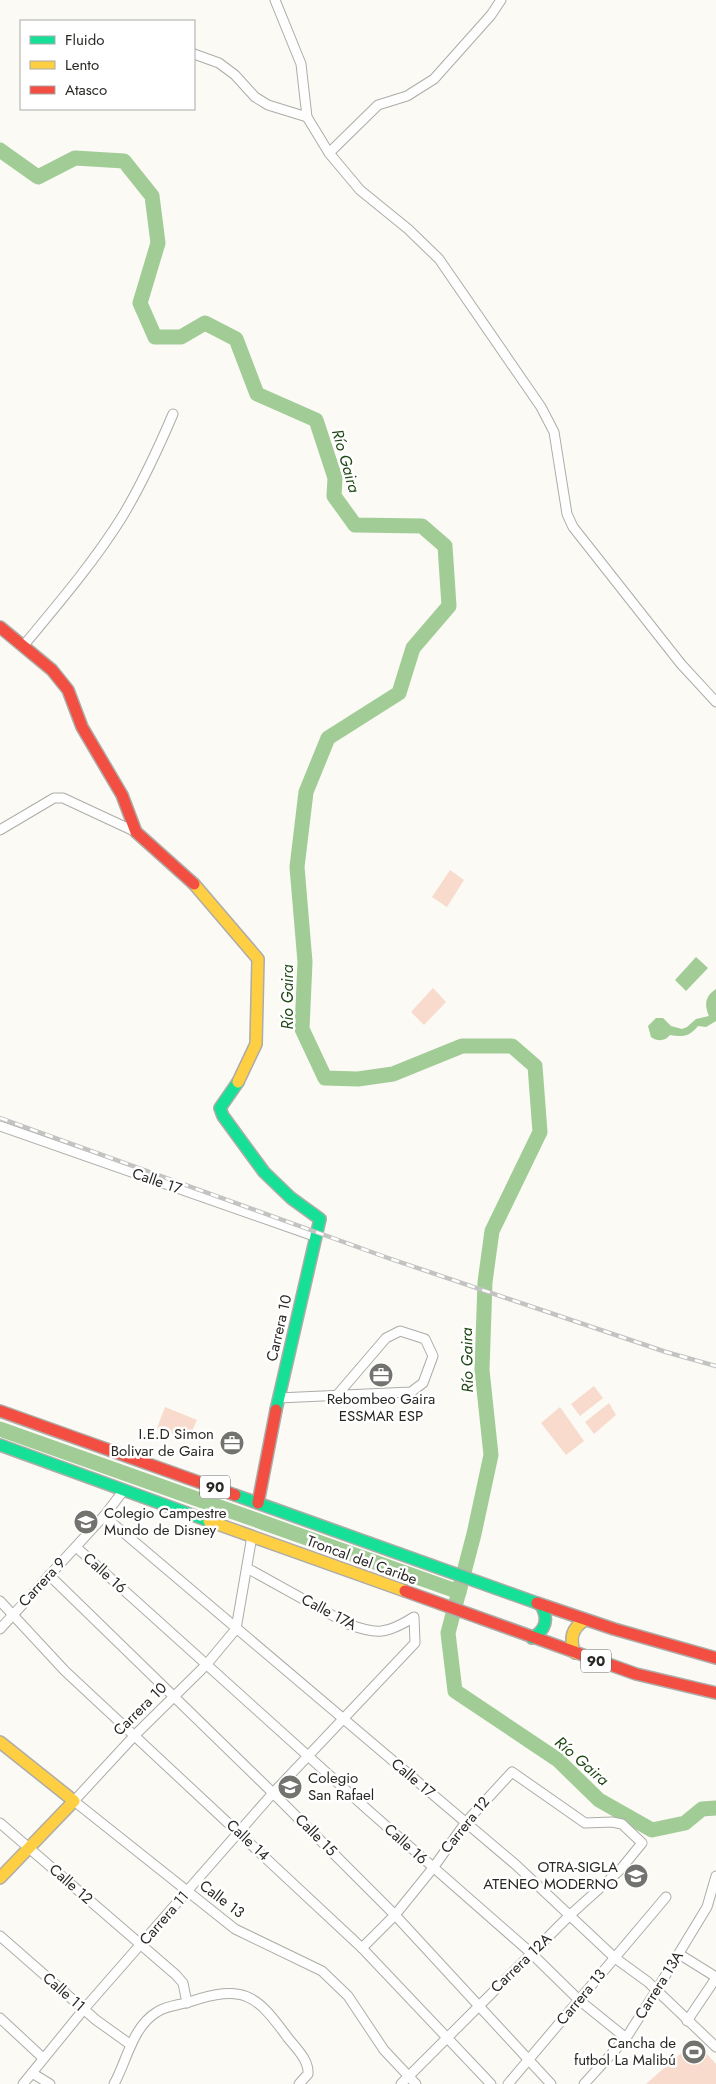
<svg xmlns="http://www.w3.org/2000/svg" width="716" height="2084" viewBox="0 0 716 2084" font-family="Jost,sans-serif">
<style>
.green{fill:#f8dbcc}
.water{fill:#a1cc96}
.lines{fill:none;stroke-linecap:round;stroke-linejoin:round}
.river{stroke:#a1cc96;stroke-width:15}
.street-casing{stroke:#adaca8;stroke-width:11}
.fast-casing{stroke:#adaca8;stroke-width:14}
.slow-casing{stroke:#adaca8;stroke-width:14}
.jam-casing{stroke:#adaca8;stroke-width:14}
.street{stroke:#fefefe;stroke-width:9}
.fast{stroke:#16e098;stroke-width:11}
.slow{stroke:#ffcf43;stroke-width:11}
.jam{stroke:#f24e42;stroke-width:11}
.rail-casing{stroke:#c3c3c1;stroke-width:4.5}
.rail{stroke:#fff;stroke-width:2.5;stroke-dasharray:8;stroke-linecap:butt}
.labels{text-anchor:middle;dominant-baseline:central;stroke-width:5;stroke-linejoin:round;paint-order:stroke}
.shield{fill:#fff;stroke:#696866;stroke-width:1}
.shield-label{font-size:14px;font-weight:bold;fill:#292825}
.street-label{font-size:15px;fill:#292825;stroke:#fff}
.poi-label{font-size:15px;fill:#292825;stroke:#fff;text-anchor:end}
.water-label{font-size:16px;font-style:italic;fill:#1f4815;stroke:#fff}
</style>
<rect width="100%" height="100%" fill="#fbfaf5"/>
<g class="green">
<polygon points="450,870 464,880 447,907 432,897"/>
<polygon points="433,988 446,1002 424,1025 411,1012"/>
<polygon points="594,1386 603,1398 580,1416 571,1404"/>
<polygon points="609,1403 616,1415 594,1434 585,1422"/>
<polygon points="165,1407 197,1420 188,1440 157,1428"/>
<polygon points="560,1407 584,1441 566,1455 541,1423"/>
<polygon points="695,2041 716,2064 716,2084 646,2084"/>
</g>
<g class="water">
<polygon points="696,957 708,968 686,991 675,980"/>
<path d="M716 989V1021L706 1027 698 1026C689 1037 683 1037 670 1035 665 1041 658 1042 651 1037L648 1026 656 1018H663L671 1026 682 1029 687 1027 696 1019 709 1016C704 1005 705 996 716 989Z"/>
</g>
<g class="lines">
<g class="river">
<polyline points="0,150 38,177 75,158 124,161 152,196 158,243 140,303 155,337 181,337 205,323 236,339 257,394 316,420 335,478 334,496 355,525 422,526 445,546 449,606 413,648 399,693 328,738 306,792 297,867 305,962 302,1029 325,1078 358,1079 393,1074 462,1046 512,1046 535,1066 540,1132 492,1231 485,1282 482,1370 491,1455 474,1534 448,1633 455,1691 558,1760 599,1800 652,1830 685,1823 702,1809 716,1808"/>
<polyline points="0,1429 459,1592 461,1583"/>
</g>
<defs>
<g id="street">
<polyline points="275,0 301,64 307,117 329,153 360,190 408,229 439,259 541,407 554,432 567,514 573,527 681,664 716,702"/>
<polyline points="194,54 219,63 235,75 255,97 268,105 307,117"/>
<polyline points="329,153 378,105 407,96 434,79 491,15 501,0"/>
<path d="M24 645C58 604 94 562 122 517 142 484 158 449 173 414"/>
<polyline points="0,830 54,798 63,798 136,832"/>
<polyline points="0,1126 314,1236"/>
<polyline points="278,1398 411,1392 423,1383 433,1356 425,1339 400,1331 386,1338 338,1394"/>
<polyline points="104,1516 516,1865 615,1958 648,1982 716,2047"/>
<polyline points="252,1536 236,1629 206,1665 135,1735 74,1801 235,1929 322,1971 348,1996 384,2050 416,2084"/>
<polyline points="76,1547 368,1810 531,1953 579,2000 626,2038"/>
<polyline points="49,1575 273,1793 395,1915 551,2084"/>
<polyline points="0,1601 65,1671 362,1948 491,2084"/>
<polyline points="0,1629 104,1516 124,1490"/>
<polyline points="0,1823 176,1975 183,1983 187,2003"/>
<polyline points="0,1936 96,2020 131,2045"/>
<polyline points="362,1948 395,1915 433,1868 466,1822 512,1772 585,1823 612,1822 622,1824 642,1843 620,1870 570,1915 401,2084"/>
<polyline points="679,1954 716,1977"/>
<polyline points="0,2018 43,2058"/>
<polyline points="687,2021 716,1978"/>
<polyline points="32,2073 50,2084"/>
<path d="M23 2084 84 2009 273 1793 415 1643 414 1617C387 1634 377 1635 348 1624L247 1568"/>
<path d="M114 2084C127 2061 132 2027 157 2012 166 2006 179 2005 189 2002 244 1984 256 1994 288 2038 296 2048 309 2060 308 2074L299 2084"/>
<polyline points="508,2084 666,1897"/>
<polyline points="584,2084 626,2038 656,1991 707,1907 716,1876"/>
</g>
<g id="fast">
<polyline points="238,1082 220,1108 223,1116 264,1172 291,1198 320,1219 276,1410"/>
<polyline points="0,1445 209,1521"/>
<polyline points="235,1495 537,1603"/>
<path d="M532 1638C546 1630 549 1619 541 1605"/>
</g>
<g id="slow">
<polyline points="194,884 258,959 256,1044 238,1082"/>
<polyline points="209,1521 405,1591"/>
<path d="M575 1653C569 1639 572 1628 585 1620"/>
<polyline points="0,1742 74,1801 0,1878"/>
</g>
<g id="jam">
<polyline points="0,627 52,670 68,690 82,727 122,795 136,832 194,884"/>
<polyline points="0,1411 235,1495"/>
<polyline points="258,1503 276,1410"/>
<polyline points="405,1591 636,1674 716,1693"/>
<polyline points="537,1603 614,1629 716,1658"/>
</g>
</defs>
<use href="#street" class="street-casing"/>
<use href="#fast" class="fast-casing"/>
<use href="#slow" class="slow-casing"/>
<use href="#jam" class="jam-casing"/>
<use href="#street" class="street"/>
<use href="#fast" class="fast"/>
<use href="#slow" class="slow"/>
<use href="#jam" class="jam"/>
<defs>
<polyline id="rail" points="0,1118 388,1258 666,1352 716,1366"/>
</defs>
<use href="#rail" class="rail-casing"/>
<use href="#rail" class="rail"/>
</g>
<defs>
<symbol id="office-disc" viewBox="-11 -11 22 22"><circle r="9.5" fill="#72726e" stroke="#fff"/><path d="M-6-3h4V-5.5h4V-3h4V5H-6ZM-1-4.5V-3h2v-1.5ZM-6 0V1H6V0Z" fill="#fff"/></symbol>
<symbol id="school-disc" viewBox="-11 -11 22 22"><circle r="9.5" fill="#72726e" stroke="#fff"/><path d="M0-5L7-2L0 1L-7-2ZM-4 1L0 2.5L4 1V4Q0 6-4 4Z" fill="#fff"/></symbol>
<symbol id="stadium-disc" viewBox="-11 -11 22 22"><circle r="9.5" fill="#72726e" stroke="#fff"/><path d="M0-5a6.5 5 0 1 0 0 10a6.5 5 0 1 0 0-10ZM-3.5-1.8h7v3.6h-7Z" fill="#fff"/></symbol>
</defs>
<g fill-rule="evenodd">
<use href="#office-disc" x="367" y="1361" width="28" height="28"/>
<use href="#office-disc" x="218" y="1429" width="28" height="28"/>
<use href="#school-disc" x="72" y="1508" width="28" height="28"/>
<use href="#school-disc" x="276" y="1773" width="28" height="28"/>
<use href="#school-disc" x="622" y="1862" width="28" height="28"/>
<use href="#stadium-disc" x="680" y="2038" width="28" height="28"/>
</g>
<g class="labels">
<g class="shield">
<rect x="200" y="1475.5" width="30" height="23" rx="4"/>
<rect x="581" y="1649.5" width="30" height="23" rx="4"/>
</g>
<g class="shield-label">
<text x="215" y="1487">90</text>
<text x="596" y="1661">90</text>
</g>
<g class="street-label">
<text transform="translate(157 1181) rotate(19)">Calle 17</text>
<text transform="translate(279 1328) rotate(-77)">Carrera 10</text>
<text transform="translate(362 1560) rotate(20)">Troncal del Caribe</text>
<text transform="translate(105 1573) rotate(42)">Calle 16</text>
<text transform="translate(42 1582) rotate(-47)">Carrera 9</text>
<text transform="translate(329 1612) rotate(28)">Calle 17A</text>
<text transform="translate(140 1709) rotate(-45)">Carrera 10</text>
<text transform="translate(413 1778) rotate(40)">Calle 17</text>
<text transform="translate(465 1825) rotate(-51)">Carrera 12</text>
<text transform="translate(316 1835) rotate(45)">Calle 15</text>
<text transform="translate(248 1840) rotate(43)">Calle 14</text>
<text transform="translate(406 1844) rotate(42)">Calle 16</text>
<text transform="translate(71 1884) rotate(41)">Calle 12</text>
<text transform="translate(222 1899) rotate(37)">Calle 13</text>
<text transform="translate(164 1918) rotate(-49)">Carrera 11</text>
<text transform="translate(521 1963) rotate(-44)">Carrera 12A</text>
<text transform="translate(659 1985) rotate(-58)">Carrera 13A</text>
<text transform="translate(64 1992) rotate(41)">Calle 11</text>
<text transform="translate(581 1997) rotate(-50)">Carrera 13</text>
</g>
<g class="poi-label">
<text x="381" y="1399" text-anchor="middle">Rebombeo Gaira<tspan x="381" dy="17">ESSMAR ESP</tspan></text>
<text x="214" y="1434">I.E.D Simon<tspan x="214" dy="17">Bolivar de Gaira</tspan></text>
<text x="104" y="1513" text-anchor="start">Colegio Campestre<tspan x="104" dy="17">Mundo de Disney</tspan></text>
<text x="308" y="1778" text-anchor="start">Colegio<tspan x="308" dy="17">San Rafael</tspan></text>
<text x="618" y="1867">OTRA-SIGLA<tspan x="618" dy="17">ATENEO MODERNO</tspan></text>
<text x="676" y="2043">Cancha de<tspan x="676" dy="17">futbol La Malibú</tspan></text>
</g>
<g class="water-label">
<text transform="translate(346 461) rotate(74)">Río Gaira</text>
<text transform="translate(287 997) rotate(-90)">Río Gaira</text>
<text transform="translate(467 1360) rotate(-91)">Río Gaira</text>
<text transform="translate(582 1761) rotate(41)">Río Gaira</text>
</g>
</g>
<rect x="20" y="20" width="175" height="90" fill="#ffffff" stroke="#a9a9a8"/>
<rect x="30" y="36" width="25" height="8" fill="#16e098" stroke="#a9a9a8"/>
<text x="65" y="45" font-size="15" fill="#292825">Fluido</text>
<rect x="30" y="61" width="25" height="8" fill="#ffcf43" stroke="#a9a9a8"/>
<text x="65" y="70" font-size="15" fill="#292825">Lento</text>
<rect x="30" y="86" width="25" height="8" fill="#f24e42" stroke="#a9a9a8"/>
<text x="65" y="95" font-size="15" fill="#292825">Atasco</text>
</svg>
